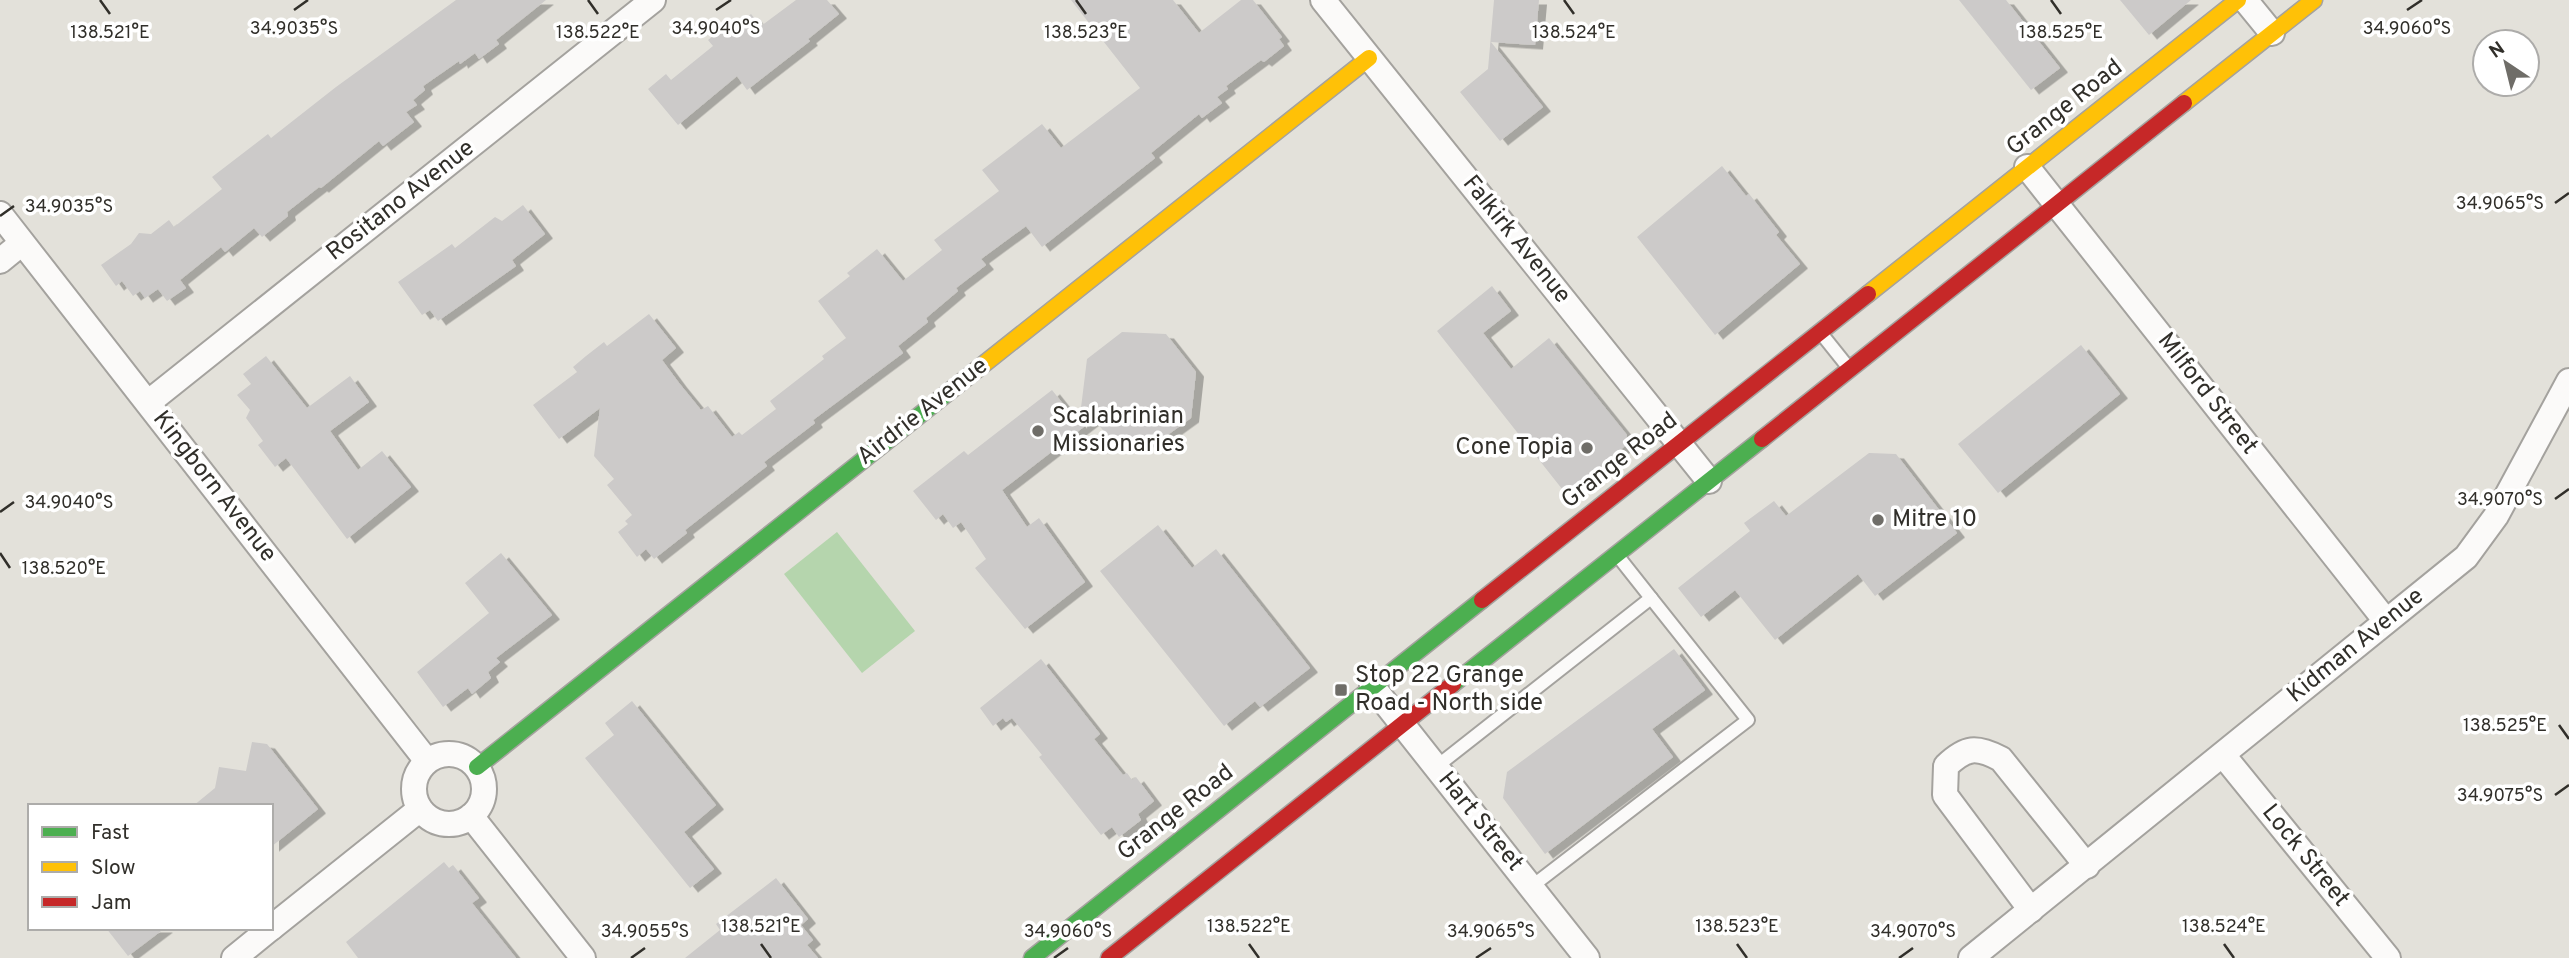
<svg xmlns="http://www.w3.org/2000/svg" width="2569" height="958" viewBox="0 0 2569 958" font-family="Overpass,sans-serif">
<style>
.green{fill:#b5d5ad}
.building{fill:#cccac9;filter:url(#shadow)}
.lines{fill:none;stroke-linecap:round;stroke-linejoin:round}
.lane-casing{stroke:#a4a29e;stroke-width:16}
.street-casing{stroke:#a4a29e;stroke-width:28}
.fast-casing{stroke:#a4a29e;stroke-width:19}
.slow-casing{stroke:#a4a29e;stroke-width:19}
.jam-casing{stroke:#a4a29e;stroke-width:19}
.lane{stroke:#fbfaf9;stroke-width:12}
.street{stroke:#fbfaf9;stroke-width:24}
.fast{stroke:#4caf50;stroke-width:16}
.slow{stroke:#ffc107;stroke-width:16}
.jam{stroke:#c62828;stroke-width:16}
.ticks{fill:none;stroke:#312f2a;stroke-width:2.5}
.poi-dot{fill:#6f6d68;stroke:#fff;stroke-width:2.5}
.labels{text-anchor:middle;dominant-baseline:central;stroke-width:7;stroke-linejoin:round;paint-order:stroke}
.street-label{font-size:24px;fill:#312f2a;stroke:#fff}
.poi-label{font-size:24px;fill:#312f2a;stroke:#fff;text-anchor:start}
.ticks-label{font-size:18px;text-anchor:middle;fill:#312f2a;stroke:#fff;stroke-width:7;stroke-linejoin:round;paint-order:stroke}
</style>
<defs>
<filter id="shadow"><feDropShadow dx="8" dy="4.5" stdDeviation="0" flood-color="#0004"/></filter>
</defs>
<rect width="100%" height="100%" fill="#e3e1da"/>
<polygon class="green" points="837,532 915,631 862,673 784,574"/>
<g class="building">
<polygon points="456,0 546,0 496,40 499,44 479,59 475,53 460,64 459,61 423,86 425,90 413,100 417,105 406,112 414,122 383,146 379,141 321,188 319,187 287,212 288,216 262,237 254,228 225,252 221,247 180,280 186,288 167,301 158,289 145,298 140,291 133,296 122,281 116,286 101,265 131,244 139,233 151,234 169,220 174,227 222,189 212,177 268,134 271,138 336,87"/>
<polygon points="796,0 827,0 839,14 808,39 810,41 747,90 737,76 678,125 648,89 666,74 671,80 713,46 708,40 726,26 730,31 751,14 761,26"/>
<polygon points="1071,0 1173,0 1199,33 1241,0 1253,0 1282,37 1279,39 1284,46 1264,62 1261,60 1226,86 1228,89 1217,97 1222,103 1202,118 1199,114 1151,153 1155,158 1042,247 1026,226 981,259 986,265 956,288 958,291 926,318 928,322 898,346 903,353 813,420 815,423 764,462 767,466 685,530 687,533 654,559 646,549 637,557 618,532 628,524 625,521 632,515 607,485 614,479 594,456 600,408 559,439 533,405 577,372 573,367 586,356 604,342 607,346 649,314 676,348 662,360 679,383 701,410 708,406 732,437 739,432 742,435 776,409 770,401 824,359 822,356 846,338 818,301 850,276 847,273 877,249 903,281 942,250 934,240 999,191 982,170 1042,124 1061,148 1140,88"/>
<polygon points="1494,0 1539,0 1535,45 1491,42 1543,107 1500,141 1460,92 1488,69"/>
<polygon points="1959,0 2006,0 2060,68 2031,90"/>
<polygon points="2120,0 2191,0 2149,35"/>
<polygon points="1722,166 1746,196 1749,194 1779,232 1776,235 1800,264 1715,335 1637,237"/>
<polygon points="523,205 545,234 512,260 516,266 438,321 430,310 422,315 398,282 452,244 455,248 495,217 502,221"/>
<polygon points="1492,286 1511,311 1483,333 1511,369 1549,338 1627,435 1625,446 1566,494 1437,331"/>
<polygon points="1122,332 1166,334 1196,372 1191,418 1155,444 1110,439 1094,419 1002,490 1027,527 1039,518 1085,582 1025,629 975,568 986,559 961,522 953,528 943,514 936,520 913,491 964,451 968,455 1052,390 1079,424 1087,359"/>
<polygon points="2081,345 2120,394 1998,493 1958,444"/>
<polygon points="266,356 307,408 350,376 369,402 330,431 358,470 382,451 411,487 347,539 286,458 275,467 258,445 263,441 246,418 250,410 237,395 251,384 243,374"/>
<polygon points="1869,453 1896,454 1957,533 1875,596 1858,574 1775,640 1735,590 1701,617 1678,588 1750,531 1744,523 1774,501 1786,516"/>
<polygon points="1158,525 1192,568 1216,549 1310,668 1260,707 1255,701 1224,726 1100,571"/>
<polygon points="501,553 552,615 496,658 500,662 488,672 491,678 472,694 468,688 443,707 417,672 489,613 465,583"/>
<polygon points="1674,649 1705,690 1652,729 1673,757 1545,854 1503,798 1507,772"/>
<polygon points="1041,659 1100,734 1094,739 1123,775 1127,773 1132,780 1136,777 1154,801 1138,814 1141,820 1119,837 1112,827 1101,835 1039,757 1042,755 1012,718 1006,722 1003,718 993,726 980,708"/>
<polygon points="632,701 716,805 684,832 714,869 690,888 585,758 614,735 605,723"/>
<polygon points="252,742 267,744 318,809 271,847 271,806 193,806 215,788 219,767 246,771"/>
<polygon points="444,862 449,868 453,865 479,898 472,903 516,958 358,958 346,942"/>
<polygon points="776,878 808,919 801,925 813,940 807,945 818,958 685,958 720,930 716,924"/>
<polygon points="106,928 165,928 128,956"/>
</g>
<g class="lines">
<defs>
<g id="lane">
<polyline points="1820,332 1848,367"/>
<polyline points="1436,767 1651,598 1617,555"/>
<polyline points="1531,887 1748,720 1651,598"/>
</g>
<g id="street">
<polyline points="1323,0 1709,481"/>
<polyline points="2245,0 2272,33"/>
<polyline points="2027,167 2386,621"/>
<polyline points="0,214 427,761"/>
<polyline points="0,261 22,243"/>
<polyline points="149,402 653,0"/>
<polyline points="1372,686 1587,958"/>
<circle cx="449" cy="789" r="35"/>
<polyline points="2223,755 2388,958"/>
<polyline points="471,816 583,958"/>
<path d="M2031 910 1945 795 1946 766C1966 747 1976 746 2001 759L2087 866"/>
<polyline points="271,928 420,809"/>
<polyline points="234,958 271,928"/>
<polyline points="1971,958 2466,557 2496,516 2569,381"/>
</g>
<g id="fast">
<polyline points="1453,684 1762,439"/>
<polyline points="477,767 950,391"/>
<polyline points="1032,958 1482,600"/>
</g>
<g id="slow">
<polyline points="2184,103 2314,0"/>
<polyline points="1868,294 2238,0"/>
<polyline points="950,391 1369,58"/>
</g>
<g id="jam">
<polyline points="1762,439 2184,103"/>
<polyline points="1482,600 1868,294"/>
<polyline points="1109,958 1453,684"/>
</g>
</defs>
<use href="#lane" class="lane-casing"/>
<use href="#street" class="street-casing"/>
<use href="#fast" class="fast-casing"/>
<use href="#slow" class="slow-casing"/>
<use href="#jam" class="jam-casing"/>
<use href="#lane" class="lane"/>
<use href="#street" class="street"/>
<use href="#fast" class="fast"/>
<use href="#slow" class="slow"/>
<use href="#jam" class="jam"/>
</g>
<path class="ticks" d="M100 0 110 14M588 0 598 14M1076 0 1086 14M1564 0 1574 14M2051 0 2061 14M294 10 308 0M716 10 731 0M2407 10 2422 0M2555 203 2569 193M0 216 14 206M2555 499 2569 489M0 512 14 502M0 553 10 568M2559 725 2569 739M2555 795 2569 785M761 944 771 958M1249 944 1259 958M1737 944 1747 958M2224 944 2234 958M631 958 645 948M1054 958 1068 948M1476 958 1491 948M1899 958 1913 948"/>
<g class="poi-dot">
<circle cx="1038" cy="431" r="7"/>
<circle cx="1587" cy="448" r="7"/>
<circle cx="1878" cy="520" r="7"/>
<rect x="1334" y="683" width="14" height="14" rx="3.5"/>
</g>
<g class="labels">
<g class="street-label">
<text transform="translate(2065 108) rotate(-38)">Grange Road</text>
<text transform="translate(401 201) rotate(-38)">Rositano Avenue</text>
<text transform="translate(1516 240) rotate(51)">Falkirk Avenue</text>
<text transform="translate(2207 394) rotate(52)">Milford Street</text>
<text transform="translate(923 412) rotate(-38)">Airdrie Avenue</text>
<text transform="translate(1620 461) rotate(-38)">Grange Road</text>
<text transform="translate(214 487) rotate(52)">Kingborn Avenue</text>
<text transform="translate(2356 646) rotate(-39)">Kidman Avenue</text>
<text transform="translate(1176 813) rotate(-38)">Grange Road</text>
<text transform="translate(1480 822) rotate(51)">Hart Street</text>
<text transform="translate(2305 856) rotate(51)">Lock Street</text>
</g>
<g class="poi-label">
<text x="1052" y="417">Scalabrinian<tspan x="1052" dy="28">Missionaries</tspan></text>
<text x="1573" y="448" text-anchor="end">Cone Topia</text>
<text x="1892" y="520">Mitre 10</text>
<text x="1355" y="676">Stop 22 Grange<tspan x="1355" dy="28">Road - North side</tspan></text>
</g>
</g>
<g class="ticks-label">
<text x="294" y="34">34.9035°S</text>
<text x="716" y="34">34.9040°S</text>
<text x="2407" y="34">34.9060°S</text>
<text x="2061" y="38">138.525°E</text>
<text x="110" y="38">138.521°E</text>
<text x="598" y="38">138.522°E</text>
<text x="1086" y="38">138.523°E</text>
<text x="1574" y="38">138.524°E</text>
<text x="2500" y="209">34.9065°S</text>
<text x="69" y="212">34.9035°S</text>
<text x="2500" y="505">34.9070°S</text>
<text x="69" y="508">34.9040°S</text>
<text x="64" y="574">138.520°E</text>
<text x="2505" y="731">138.525°E</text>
<text x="2500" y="801">34.9075°S</text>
<text x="761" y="932">138.521°E</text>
<text x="1249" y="932">138.522°E</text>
<text x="1737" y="932">138.523°E</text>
<text x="2224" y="932">138.524°E</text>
<text x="645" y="937">34.9055°S</text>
<text x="1068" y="937">34.9060°S</text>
<text x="1491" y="937">34.9065°S</text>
<text x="1913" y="937">34.9070°S</text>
</g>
<rect x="28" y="804" width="245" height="126" fill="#ffffff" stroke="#adacaa" stroke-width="2"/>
<rect x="42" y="827" width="35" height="10" fill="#4caf50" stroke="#adacaa" stroke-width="2"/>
<text x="91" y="839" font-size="21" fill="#312f2a">Fast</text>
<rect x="42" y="862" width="35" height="10" fill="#ffc107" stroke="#adacaa" stroke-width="2"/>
<text x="91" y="874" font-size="21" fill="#312f2a">Slow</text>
<rect x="42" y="897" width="35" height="10" fill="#c62828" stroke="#adacaa" stroke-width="2"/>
<text x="91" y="909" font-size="21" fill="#312f2a">Jam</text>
<g transform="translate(2506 63) rotate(325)"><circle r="33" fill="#ffffff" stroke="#adacaa" stroke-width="2"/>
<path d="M0-5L12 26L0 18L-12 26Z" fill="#6f6d68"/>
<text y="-10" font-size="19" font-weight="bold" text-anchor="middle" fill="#312f2a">N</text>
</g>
</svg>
